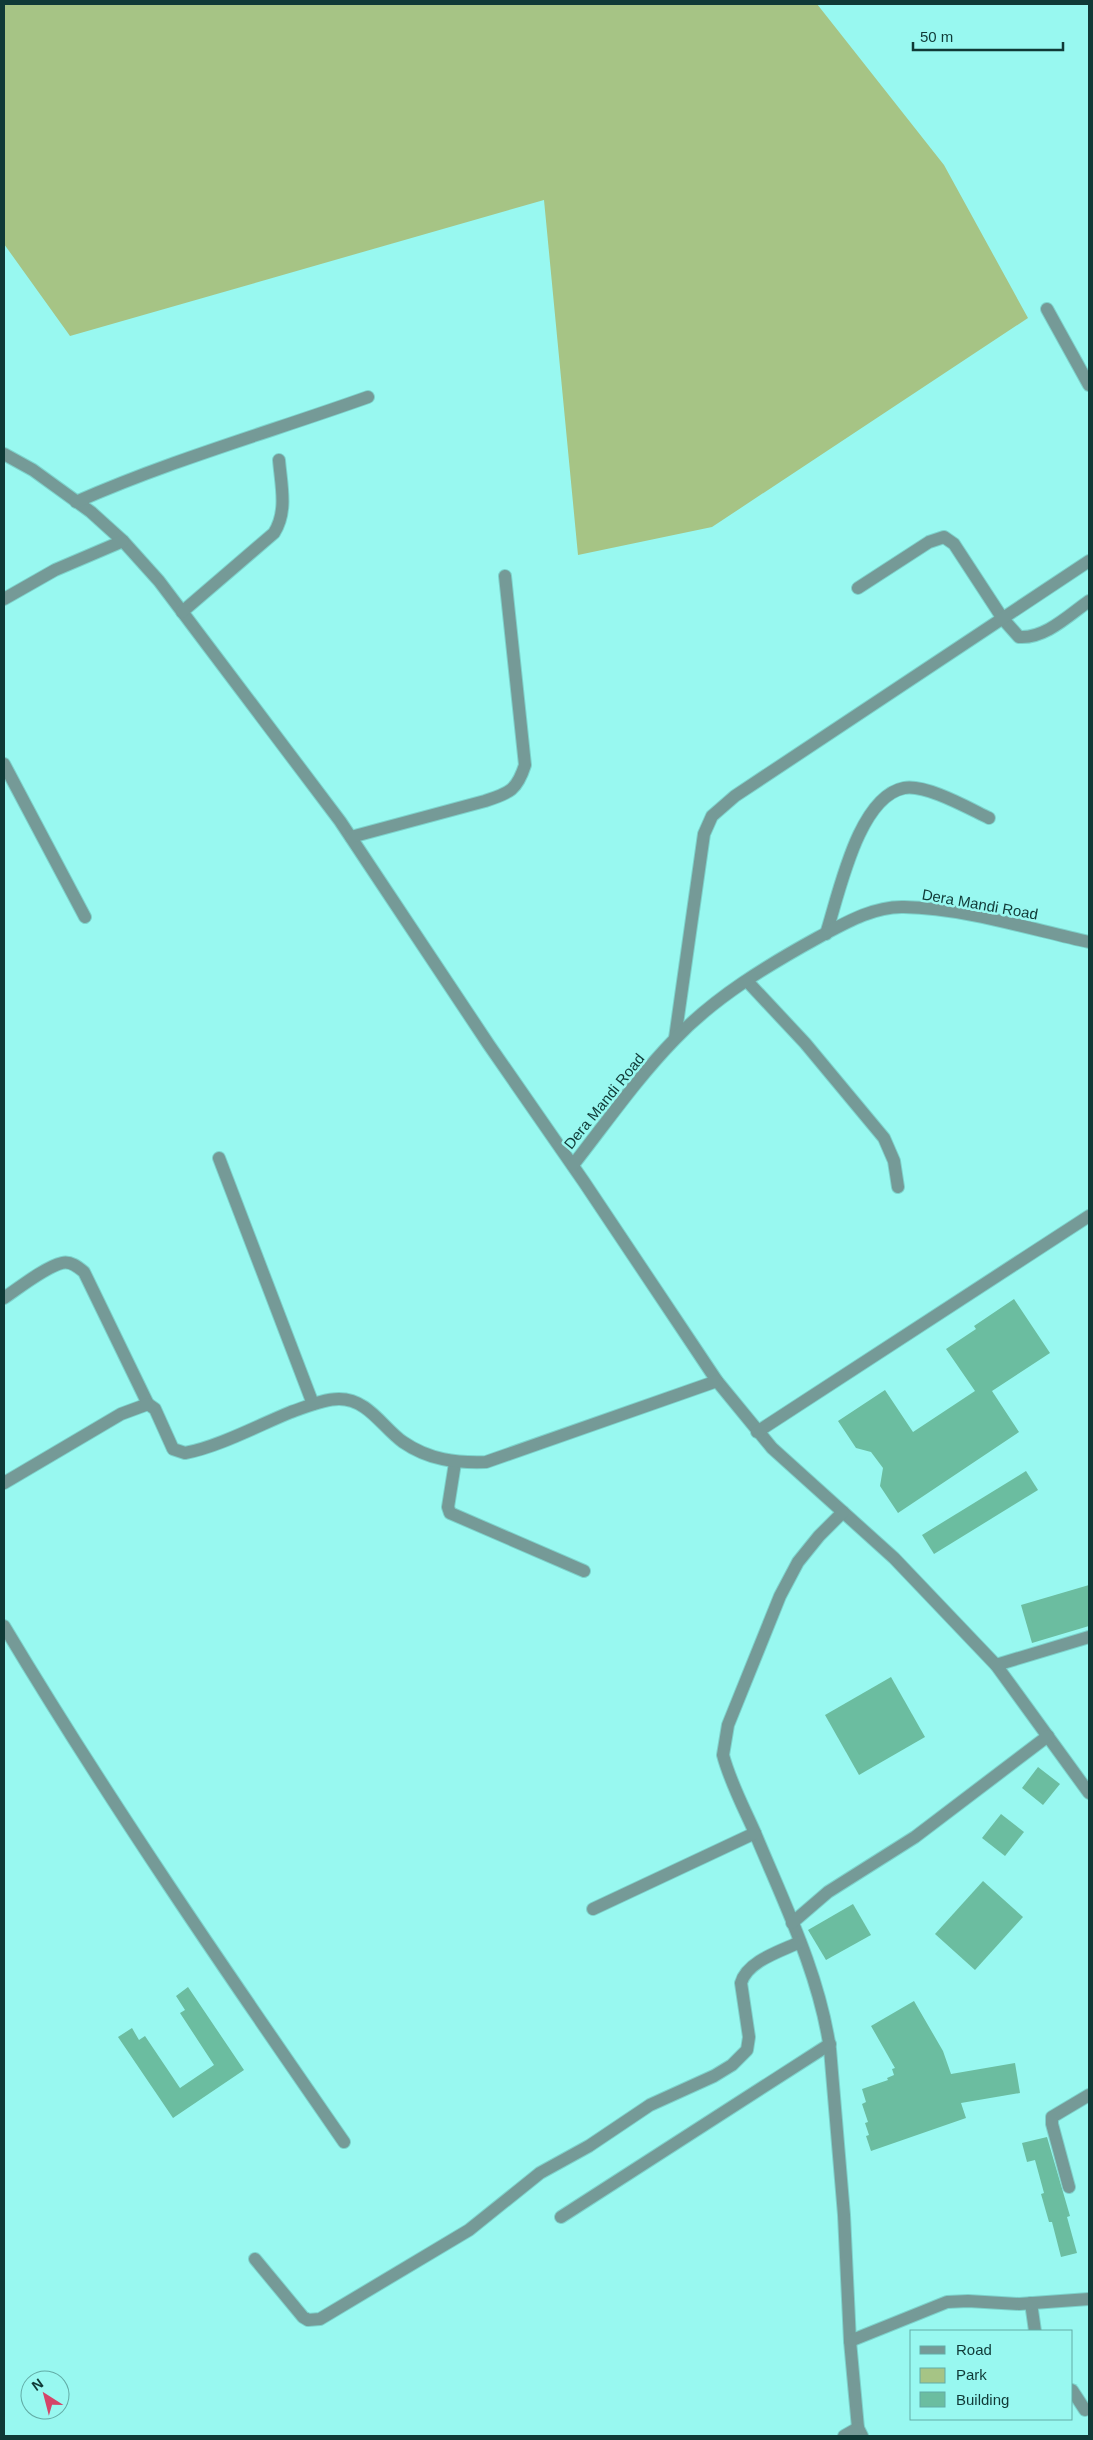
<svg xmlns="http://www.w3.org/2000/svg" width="1093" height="2440" viewBox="0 0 1093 2440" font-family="Arial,sans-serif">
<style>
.green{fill:#a6c485}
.building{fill:#6bbda0}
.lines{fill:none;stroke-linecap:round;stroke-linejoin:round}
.minor-casing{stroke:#7dd2cb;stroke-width:14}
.minor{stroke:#759a97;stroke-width:12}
.labels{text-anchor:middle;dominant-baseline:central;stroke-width:5;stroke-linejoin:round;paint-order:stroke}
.street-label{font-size:15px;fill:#103a37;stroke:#98f8f0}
</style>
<rect width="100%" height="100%" fill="#98f8f0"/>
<polygon class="green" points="4,4 817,4 944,165 1028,318 712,527 578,555 544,200 70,336 4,244"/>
<g class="building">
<polygon points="1014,1299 1050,1353 992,1391 1019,1432 898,1513 880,1486 883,1468 871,1452 856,1448 838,1421 885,1390 913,1432 975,1391 946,1349 976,1329 974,1326"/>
<polygon points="1026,1471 1038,1490 934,1554 922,1535"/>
<polygon points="1089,1585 1089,1626 1032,1643 1021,1605"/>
<polygon points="891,1677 925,1737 859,1775 825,1715"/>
<polygon points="1038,1767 1060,1784 1043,1805 1022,1788"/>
<polygon points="1001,1814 1024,1832 1005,1856 982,1838"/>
<polygon points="983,1881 1023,1917 975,1970 935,1934"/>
<polygon points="853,1904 871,1935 826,1960 808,1930"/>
<polygon points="188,1987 244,2070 173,2118 118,2037 132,2028 139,2040 145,2036 180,2088 214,2065 180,2013 185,2010 176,1996"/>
<polygon points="914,2001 943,2051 951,2074 1015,2063 1020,2093 961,2103 966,2118 871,2151 866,2136 869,2135 865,2123 868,2122 862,2104 866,2102 862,2089 888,2080 887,2078 894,2075 892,2069 895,2068 871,2026"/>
<polygon points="1047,2137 1070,2216 1067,2217 1077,2253 1061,2257 1052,2222 1049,2222 1041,2194 1044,2193 1035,2160 1027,2162 1022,2143"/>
</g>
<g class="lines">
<defs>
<g id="minor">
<polyline points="1047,309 1089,385"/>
<polyline points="4,454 33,470 91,512 123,541 159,581 340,821 489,1045 584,1182 717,1381 772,1448 894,1558 996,1665 1089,1793"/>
<path d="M76 502C171 460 270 432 368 397"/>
<path d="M858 588 929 542 944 537 954 544 1003 619 1019 637C1045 639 1069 615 1089 601"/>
<polyline points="4,599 55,570 123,541"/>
<path d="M182 612 274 533C288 511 281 485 279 460"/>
<polyline points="4,764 85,917"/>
<path d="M351 837 485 801C510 793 517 790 525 765L505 576"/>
<path d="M826 934C839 894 858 797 904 788 926 784 968 808 989 818"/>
<polyline points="747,981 805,1043 884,1138 894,1161 898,1187"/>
<polyline points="675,1038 704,834 712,816 735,796 1089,561"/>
<polyline points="219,1158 313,1404"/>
<path d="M573 1165C606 1123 637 1078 675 1039 715 997 768 965 819 937 845 923 874 906 904 907 964 908 1030 929 1089 942"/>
<path d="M4 1298C19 1288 45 1267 62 1263 71 1261 78 1267 84 1272L148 1404"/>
<polyline points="757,1432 1089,1216"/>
<polyline points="455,1463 448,1507 450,1513 584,1571"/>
<path d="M4 1483 121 1414 148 1404 155 1409 173 1449 185 1453C218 1447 259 1425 291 1412 306 1407 323 1399 339 1399 368 1399 382 1427 403 1442 429 1460 456 1463 486 1462L717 1381"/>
<path d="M843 1512 819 1536 798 1562 780 1596 728 1725 723 1755C730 1782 744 1808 755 1833 784 1903 819 1973 830 2049L844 2215 850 2341 858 2428 862 2436"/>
<path d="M4 1626C110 1803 227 1973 344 2142"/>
<polyline points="996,1665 1089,1637"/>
<polyline points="593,1909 755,1833"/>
<polyline points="792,1923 828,1892 915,1837 1048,1736"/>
<polyline points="1069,2187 1052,2124 1052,2117 1089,2095"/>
<polyline points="561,2217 830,2044"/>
<path d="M255 2259 303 2317 308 2320 320 2319 469 2230 540 2173 589 2146 650 2105 714 2076 732 2065 747 2050 749 2037 741 1983C747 1961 781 1951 800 1942"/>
<polyline points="1031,2303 1035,2331"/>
<polyline points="850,2341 947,2302 968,2301 1019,2304 1089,2299"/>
<polyline points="1072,2390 1085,2410"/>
<polyline points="844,2436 858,2428"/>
</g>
</defs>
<use href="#minor" class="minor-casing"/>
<use href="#minor" class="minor"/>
</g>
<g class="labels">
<g class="street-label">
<text transform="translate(980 904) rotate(10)">Dera Mandi Road</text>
<text transform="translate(604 1101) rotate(-51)">Dera Mandi Road</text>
</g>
</g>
<rect width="1093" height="2440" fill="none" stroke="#103a37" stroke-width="10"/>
<rect x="910" y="2330" width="162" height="90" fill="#98f8f0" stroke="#62aca6"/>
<rect x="920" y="2346" width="25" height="8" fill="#759a97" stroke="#62aca6"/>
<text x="956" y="2355" font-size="15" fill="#103a37">Road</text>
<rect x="920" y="2368" width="25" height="15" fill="#a6c485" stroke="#62aca6"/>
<text x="956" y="2380" font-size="15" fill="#103a37">Park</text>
<rect x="920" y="2392" width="25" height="15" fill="#6bbda0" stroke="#62aca6"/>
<text x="956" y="2405" font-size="15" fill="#103a37">Building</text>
<g transform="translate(45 2395) rotate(324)"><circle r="24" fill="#98f8f0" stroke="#62aca6"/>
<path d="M0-4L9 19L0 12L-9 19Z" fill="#d44569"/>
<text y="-8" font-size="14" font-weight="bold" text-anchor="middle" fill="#103a37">N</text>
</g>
<path d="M913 42v8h150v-8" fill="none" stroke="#103a37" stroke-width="2.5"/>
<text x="920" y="42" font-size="15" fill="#103a37" stroke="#98f8f0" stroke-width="4" paint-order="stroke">50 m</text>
</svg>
